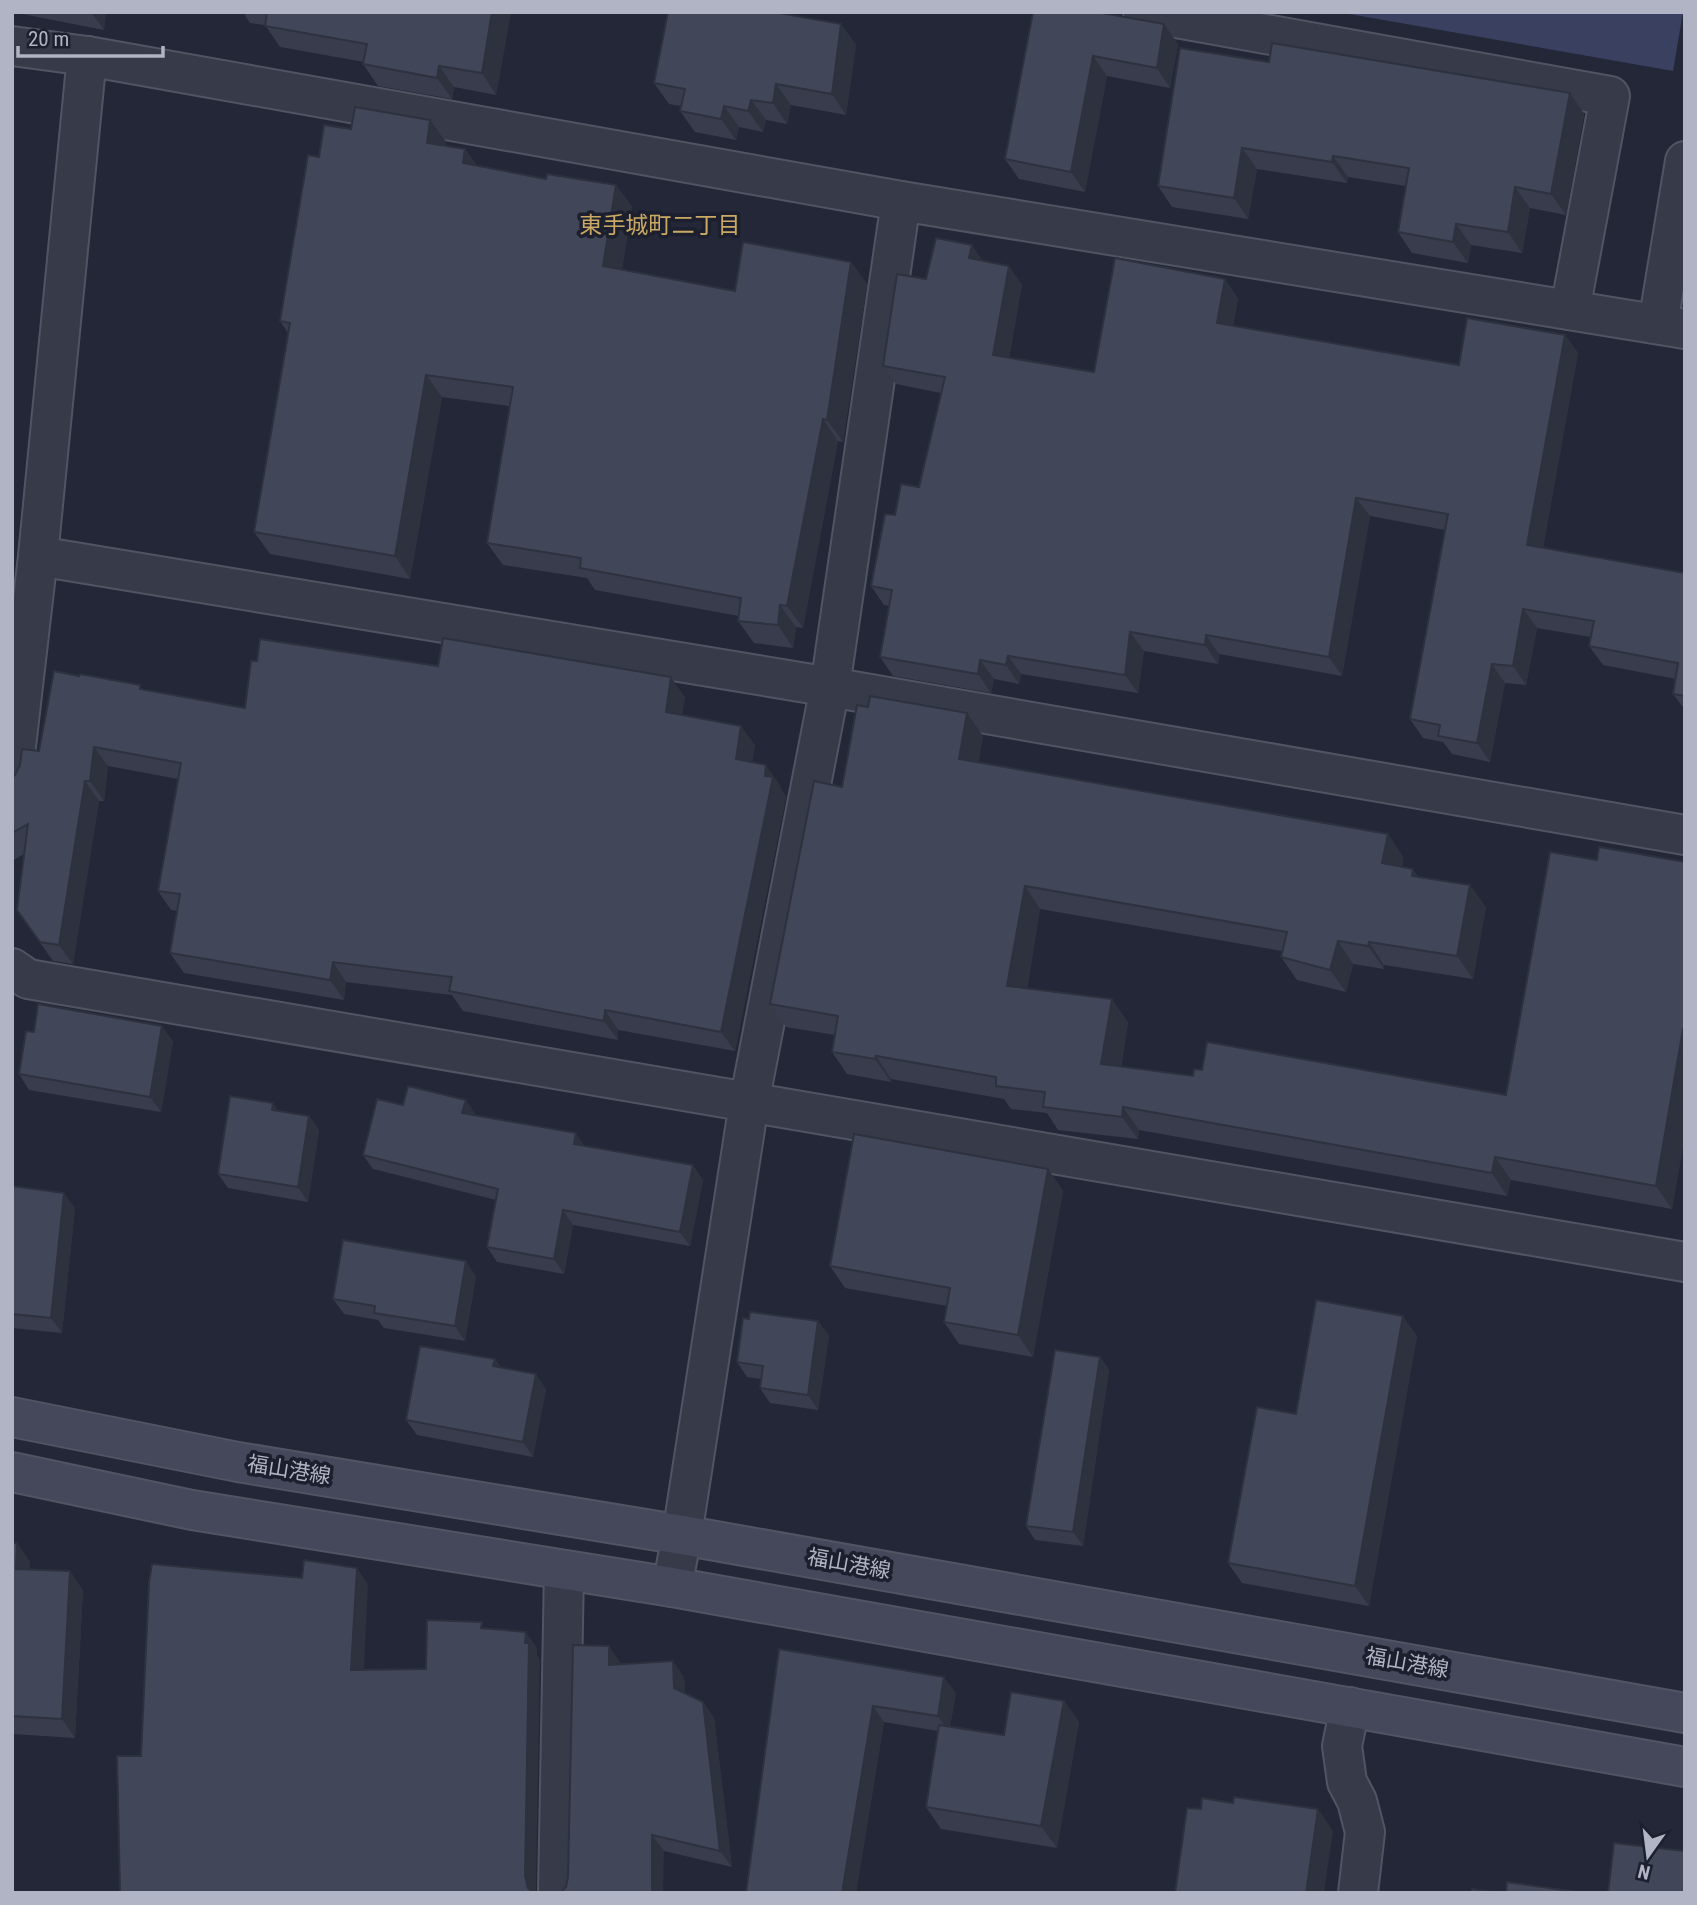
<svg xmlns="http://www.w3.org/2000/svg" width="1697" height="1905" viewBox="0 0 1697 1905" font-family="'Roboto Condensed','Noto Sans JP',sans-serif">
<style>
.water{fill:#3a4160}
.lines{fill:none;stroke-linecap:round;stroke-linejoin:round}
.street-casing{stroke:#515463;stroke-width:42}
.secondary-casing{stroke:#515463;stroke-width:42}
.street{stroke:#373a48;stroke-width:38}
.secondary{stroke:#45485b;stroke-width:38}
.wall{fill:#393c4d}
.shaded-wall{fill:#2e313e}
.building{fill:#424659;stroke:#2e313e;stroke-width:2}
.labels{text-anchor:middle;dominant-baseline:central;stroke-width:7;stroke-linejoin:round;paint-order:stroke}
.street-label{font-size:21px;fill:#b1b4c4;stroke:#1c1f2d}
.neighbourhood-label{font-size:23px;fill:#caa966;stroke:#1c1f2d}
</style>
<rect width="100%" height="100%" fill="#232738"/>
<polygon class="water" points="1338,12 1683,12 1673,71"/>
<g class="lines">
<defs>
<g id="street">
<polyline points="1143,12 1610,96 1570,310"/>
<polyline points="12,46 87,56 901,201 1685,329"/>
<polyline points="1658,324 1685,161"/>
<polyline points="38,556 830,687 1685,835"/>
<polyline points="12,781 38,556 87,56"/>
<polyline points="12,968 28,979 1685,1262"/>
<polyline points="672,1587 682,1535 749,1103 830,687 901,201"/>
<polyline points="1350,1707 1342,1746 1347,1782 1357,1801 1365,1832 1358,1893"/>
<polyline points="558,1893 564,1570"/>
</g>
<g id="secondary">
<polyline points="12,1417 238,1462 682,1535 1685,1713"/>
<polyline points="12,1472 192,1510 672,1587 1685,1767"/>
</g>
</defs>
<use href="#street" class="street-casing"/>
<use href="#secondary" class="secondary-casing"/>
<use href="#street" class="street"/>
<use href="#secondary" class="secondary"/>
</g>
<g class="wall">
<polygon points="12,12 106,12 104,30"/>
<polygon points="243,12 511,12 496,95 454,87 452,99 378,86 363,64 364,62 280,47 265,25 250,23"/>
<polygon points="1033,12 1178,44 1170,88 1107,76 1085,192 1019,179 1005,159"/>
<polygon points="841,24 856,45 846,115 791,105 787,124 766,120 763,132 739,127 736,140 695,132 680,111 681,106 669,104 654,83"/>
<polygon points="1269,62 1570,93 1584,114 1566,215 1530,208 1522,253 1471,245 1468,263 1412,253 1398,232 1406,186 1348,177 1347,183 1257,169 1248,219 1172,207 1158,186"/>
<polygon points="430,120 446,142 445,146 465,149 477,166 546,179 616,185 632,207 622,269 735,291 851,262 867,284 843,442 838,441 803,628 796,627 793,648 754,643 738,621 739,616 595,590 587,578 503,565 487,543 509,406 442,397 410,579 270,554 254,532 288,333 280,321 319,157 351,129"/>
<polygon points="983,261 1009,266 1022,285 1009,358 1094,372 1238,298 1233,326 1459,365 1565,335 1578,353 1543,548 1685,573 1685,710 1673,694 1676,679 1603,665 1589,646 1591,637 1537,628 1526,685 1505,683 1490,762 1452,754 1443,742 1423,738 1410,719 1445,530 1370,516 1342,676 1219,654 1218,664 1144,651 1138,693 1021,674 1019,684 994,679 991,693 893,676 880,657 890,606 884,605 871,586 895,515 919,487 941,393 896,384 883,366"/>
<polygon points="438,666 685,697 682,715 755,745 752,762 780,785 780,787 786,797 735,1051 618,1030 618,1040 463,1011 452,995 346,982 344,1000 184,973 170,953 178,911 171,910 158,891 178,779 108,766 104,801 99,801 73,964 53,961 17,910 24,854 12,861 12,777 39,751 144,690 245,708"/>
<polygon points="868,707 983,736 978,763 1388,834 1403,857 1402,867 1419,877 1486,907 1473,979 1384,965 1384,969 1353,964 1346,992 1297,980 1281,957 1282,951 1040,909 1027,989 1128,1022 1121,1067 1193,1076 1506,1095 1597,860 1685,862 1685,1134 1672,1209 1511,1180 1507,1196 1139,1130 1138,1139 1058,1130 1047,1113 1011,1109 1004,1099 891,1079 891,1082 847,1074 832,1052 835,1035 786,1027 770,1004"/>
<polygon points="34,1032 173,1041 161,1112 29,1090 19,1074"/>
<polygon points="403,1105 476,1115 476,1116 703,1180 690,1246 573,1225 564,1274 497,1262 487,1247 496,1200 373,1169 363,1155"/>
<polygon points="278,1111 309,1116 319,1130 308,1202 228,1188 218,1174"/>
<polygon points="1048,1169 1063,1191 1033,1357 959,1344 944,1322 947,1306 845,1288 830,1266"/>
<polygon points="12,1186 75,1208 62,1333 12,1328"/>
<polygon points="476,1276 465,1341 384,1328 378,1320 344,1314 333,1299"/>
<polygon points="818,1321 829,1336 818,1410 770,1403 760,1388 761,1379 747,1377 737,1362"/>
<polygon points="1417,1336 1369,1606 1242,1583 1228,1563 1296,1414"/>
<polygon points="1100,1357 1109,1370 1083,1546 1035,1540 1026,1526"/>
<polygon points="495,1359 501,1368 546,1389 533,1457 417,1435 406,1420"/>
<polygon points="12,1543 17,1543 30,1562 30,1569 83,1590 75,1738 12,1734"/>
<polygon points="779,1649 956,1693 950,1726 1004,1735 1064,1701 1079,1722 1057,1848 941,1829 926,1807 938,1731 884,1722 856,1893 746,1893"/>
<polygon points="620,1662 620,1664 684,1677 685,1693 703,1702 714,1718 732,1867 664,1851 566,1887"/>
</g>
<g class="shaded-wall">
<polygon points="91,12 106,12 104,30"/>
<polygon points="492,12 511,12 496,95 482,73"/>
<polygon points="841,24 856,45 846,115 832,94"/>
<polygon points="1164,24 1178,44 1170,88 1157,68"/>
<polygon points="1093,56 1107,76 1085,192 1071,172"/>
<polygon points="439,66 454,87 452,99 437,78"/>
<polygon points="776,84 791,105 787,124 773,103"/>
<polygon points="1570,93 1584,114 1566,215 1551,194"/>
<polygon points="751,100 766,120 763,132 748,111"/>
<polygon points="724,106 739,127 736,140 721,119"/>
<polygon points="430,120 446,142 443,165 427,143"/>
<polygon points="1242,148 1257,169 1248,219 1234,198"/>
<polygon points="465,149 481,171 463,163"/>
<polygon points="1333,156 1348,177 1347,183 1332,162"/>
<polygon points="616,185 632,207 619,288 603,266"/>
<polygon points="1515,187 1530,208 1522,253 1508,232"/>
<polygon points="1456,224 1471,245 1468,263 1453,242"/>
<polygon points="972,245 985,264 969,258"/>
<polygon points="851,262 867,284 843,442 827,420"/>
<polygon points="1009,266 1022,285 1006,374 993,355"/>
<polygon points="1225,279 1238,298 1230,341 1217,323"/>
<polygon points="1565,335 1578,353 1540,564 1527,545"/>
<polygon points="426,375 442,397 410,579 395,556"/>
<polygon points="823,419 838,441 803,628 787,606"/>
<polygon points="1356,498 1370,516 1342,676 1329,657"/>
<polygon points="780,605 796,627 793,648 778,625"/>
<polygon points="1523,609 1537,628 1526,685 1513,666"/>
<polygon points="1130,632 1144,651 1138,693 1125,675"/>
<polygon points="1206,635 1219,654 1218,664 1205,645"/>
<polygon points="1008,656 1021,674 1019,684 1006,665"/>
<polygon points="980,660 994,679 991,693 978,674"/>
<polygon points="1492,664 1505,683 1490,762 1477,743"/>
<polygon points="671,677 685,697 679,732 666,712"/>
<polygon points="967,713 983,736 975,782 959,759"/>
<polygon points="741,726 755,745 749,779 736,759"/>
<polygon points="94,747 108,766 104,801 90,781"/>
<polygon points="766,765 780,785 780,787 786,797 735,1051 721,1032"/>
<polygon points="85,781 99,801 73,964 59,945"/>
<polygon points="1388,834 1403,857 1398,886 1382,863"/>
<polygon points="1413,869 1429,892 1412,876"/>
<polygon points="1470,885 1486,907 1473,979 1457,956"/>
<polygon points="1025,886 1040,909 1023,1009 1007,986"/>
<polygon points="1338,941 1353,964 1346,992 1330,970"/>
<polygon points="1369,942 1384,965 1384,969 1368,946"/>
<polygon points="333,962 346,982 344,1000 330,980"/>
<polygon points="1112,999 1128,1022 1117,1087 1101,1064"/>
<polygon points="605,1010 618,1030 618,1040 604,1021"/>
<polygon points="162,1026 173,1041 161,1112 150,1097"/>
<polygon points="1683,1029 1685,1031 1685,1134 1672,1209 1656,1186"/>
<polygon points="876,1056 891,1079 891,1082 875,1059"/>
<polygon points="466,1100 476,1115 473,1128 462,1113"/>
<polygon points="273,1103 283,1117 272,1110"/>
<polygon points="1123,1107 1139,1130 1138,1139 1122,1117"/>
<polygon points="309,1116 319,1130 308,1202 298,1187"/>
<polygon points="576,1133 586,1148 574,1144"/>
<polygon points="1495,1157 1511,1180 1507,1196 1492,1173"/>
<polygon points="693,1165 703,1180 690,1246 680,1232"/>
<polygon points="1048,1169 1063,1191 1033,1357 1018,1335"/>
<polygon points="64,1193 75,1208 62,1333 51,1318"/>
<polygon points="563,1210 573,1225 564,1274 554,1259"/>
<polygon points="466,1261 476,1276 465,1341 455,1326"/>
<polygon points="1403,1316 1417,1336 1369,1606 1355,1586"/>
<polygon points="818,1321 829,1336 818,1410 808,1395"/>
<polygon points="1100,1357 1109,1370 1083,1546 1073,1532"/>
<polygon points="495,1359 505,1374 493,1366"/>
<polygon points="536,1374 546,1389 533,1457 523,1442"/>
<polygon points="17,1543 30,1562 29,1588 16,1569"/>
<polygon points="357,1568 368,1584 363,1686 351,1670"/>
<polygon points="70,1571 83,1590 75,1738 62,1719"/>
<polygon points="526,1632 537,1648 537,1654 540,1660 536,1893 531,1893 528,1888 525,1876"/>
<polygon points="609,1646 620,1662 620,1681 609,1665"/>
<polygon points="673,1661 684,1677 686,1704 674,1688"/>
<polygon points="944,1677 956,1693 949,1732 938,1716"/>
<polygon points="1064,1701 1079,1722 1057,1848 1041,1826"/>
<polygon points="703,1702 714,1718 732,1867 720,1851"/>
<polygon points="873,1706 884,1722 856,1893 842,1893"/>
<polygon points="1318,1809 1333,1831 1324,1893 1306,1893"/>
<polygon points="652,1835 664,1851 663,1893 652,1893"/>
</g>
<g class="building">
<polygon points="267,12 492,12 482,73 439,66 437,78 363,64 367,44 265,26"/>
<polygon points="668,12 774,12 841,24 832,94 776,84 773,103 751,100 748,111 724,106 721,119 680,111 685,89 654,83"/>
<polygon points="1033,12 1097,12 1164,24 1157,68 1093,56 1071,172 1005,159"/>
<polygon points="1272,43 1570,93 1551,194 1515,187 1508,232 1456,224 1453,242 1398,232 1409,168 1333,156 1332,162 1242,148 1234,198 1158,186 1180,48 1269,62"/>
<polygon points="355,107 430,120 427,143 465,149 463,163 546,179 547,174 616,185 603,266 735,291 743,242 851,262 827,420 823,419 787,606 780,605 778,625 738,621 741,598 580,568 581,558 487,543 513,387 426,375 395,556 254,532 290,323 280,321 308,155 319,157 324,125 351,129"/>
<polygon points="936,238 972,245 969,258 1009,266 993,355 1094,372 1115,258 1225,279 1217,323 1459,365 1467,318 1565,335 1527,545 1685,573 1685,696 1673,694 1678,663 1589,646 1594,621 1523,609 1513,666 1492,664 1477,743 1438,736 1440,725 1410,719 1448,514 1356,498 1329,657 1206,635 1205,645 1130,632 1125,675 1008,656 1006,665 980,660 978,674 880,657 892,590 871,586 885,514 895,515 901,484 919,487 945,377 883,366 897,274 926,279"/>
<polygon points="443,638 671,677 666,712 741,726 736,759 766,765 765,776 773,777 721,1032 605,1010 604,1021 449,991 452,977 333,962 330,980 170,953 180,894 158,891 181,763 94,747 90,781 85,781 59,945 40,942 17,910 28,824 12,833 12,777 15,775 20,765 22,749 39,751 54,671 79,676 80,674 140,685 140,689 245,708 251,661 257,661 260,639 438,666"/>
<polygon points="870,696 967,713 959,759 1388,834 1382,863 1413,869 1412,876 1470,885 1457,956 1369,942 1368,946 1338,941 1330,970 1281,957 1287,932 1025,886 1007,986 1112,999 1101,1064 1193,1076 1194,1069 1202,1070 1207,1042 1506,1095 1550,852 1597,860 1599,847 1685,862 1685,1029 1683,1029 1656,1186 1495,1157 1492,1173 1123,1107 1122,1117 1043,1107 1045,1092 996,1086 996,1077 876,1056 875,1059 832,1052 838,1016 770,1004 814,781 842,787 857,705 868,707"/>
<polygon points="38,1004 162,1026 150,1097 19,1074 26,1031 34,1032"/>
<polygon points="408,1086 466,1100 462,1113 576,1133 574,1144 693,1165 680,1232 563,1210 554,1259 487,1247 498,1189 363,1155 377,1099 403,1105"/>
<polygon points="230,1096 273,1103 272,1110 309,1116 298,1187 218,1174"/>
<polygon points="854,1134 1048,1169 1018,1335 944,1322 950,1288 830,1266"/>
<polygon points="12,1186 64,1193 51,1318 12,1314"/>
<polygon points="343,1240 466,1261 455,1326 374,1313 375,1306 333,1299"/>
<polygon points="1316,1300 1403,1316 1355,1586 1228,1563 1257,1407 1296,1414"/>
<polygon points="750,1312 818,1321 808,1395 760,1388 763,1366 737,1362 743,1318 749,1319"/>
<polygon points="420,1346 495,1359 493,1366 536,1374 523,1442 406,1420"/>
<polygon points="1055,1350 1100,1357 1073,1532 1026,1526"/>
<polygon points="12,1543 17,1543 16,1569 70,1571 62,1719 12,1716"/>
<polygon points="304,1560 357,1568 351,1670 426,1669 427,1620 482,1622 481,1628 526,1632 525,1643 529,1643 525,1876 528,1888 533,1893 120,1893 117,1756 141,1756 149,1582 152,1564 302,1578"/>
<polygon points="573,1645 609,1646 609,1665 673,1661 674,1688 703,1702 720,1851 652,1835 652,1893 560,1893 566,1887 568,1877"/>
<polygon points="779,1649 944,1677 938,1716 873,1706 842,1893 746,1893"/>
<polygon points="1011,1692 1064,1701 1041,1826 926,1807 939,1725 1004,1735"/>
<polygon points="1234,1797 1318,1809 1306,1893 1175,1893 1187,1808 1201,1809 1202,1798 1233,1803"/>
<polygon points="1614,1843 1685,1851 1685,1893 1608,1893"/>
<polygon points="1507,1882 1585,1893 1506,1893"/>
<polygon points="1472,1889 1499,1893 1471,1893"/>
</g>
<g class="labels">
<g class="street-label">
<text transform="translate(289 1470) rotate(9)">福山港線</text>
<text transform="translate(849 1564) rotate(10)">福山港線</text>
<text transform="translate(1407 1663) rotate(10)">福山港線</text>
</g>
<g class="neighbourhood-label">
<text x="660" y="225">東手城町二丁目</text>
</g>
</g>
<rect width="1697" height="1905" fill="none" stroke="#b1b4c4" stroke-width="28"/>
<g transform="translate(1648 1856) rotate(194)" stroke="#1c1f2d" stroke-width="5" paint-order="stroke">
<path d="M0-5L12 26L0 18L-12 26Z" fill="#b1b4c4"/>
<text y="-10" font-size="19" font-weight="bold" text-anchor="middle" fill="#b1b4c4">N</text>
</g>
<path d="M18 46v10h145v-10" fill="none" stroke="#b1b4c4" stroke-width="3.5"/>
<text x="28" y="46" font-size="21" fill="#b1b4c4" stroke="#1c1f2d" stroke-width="5" paint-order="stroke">20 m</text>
</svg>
